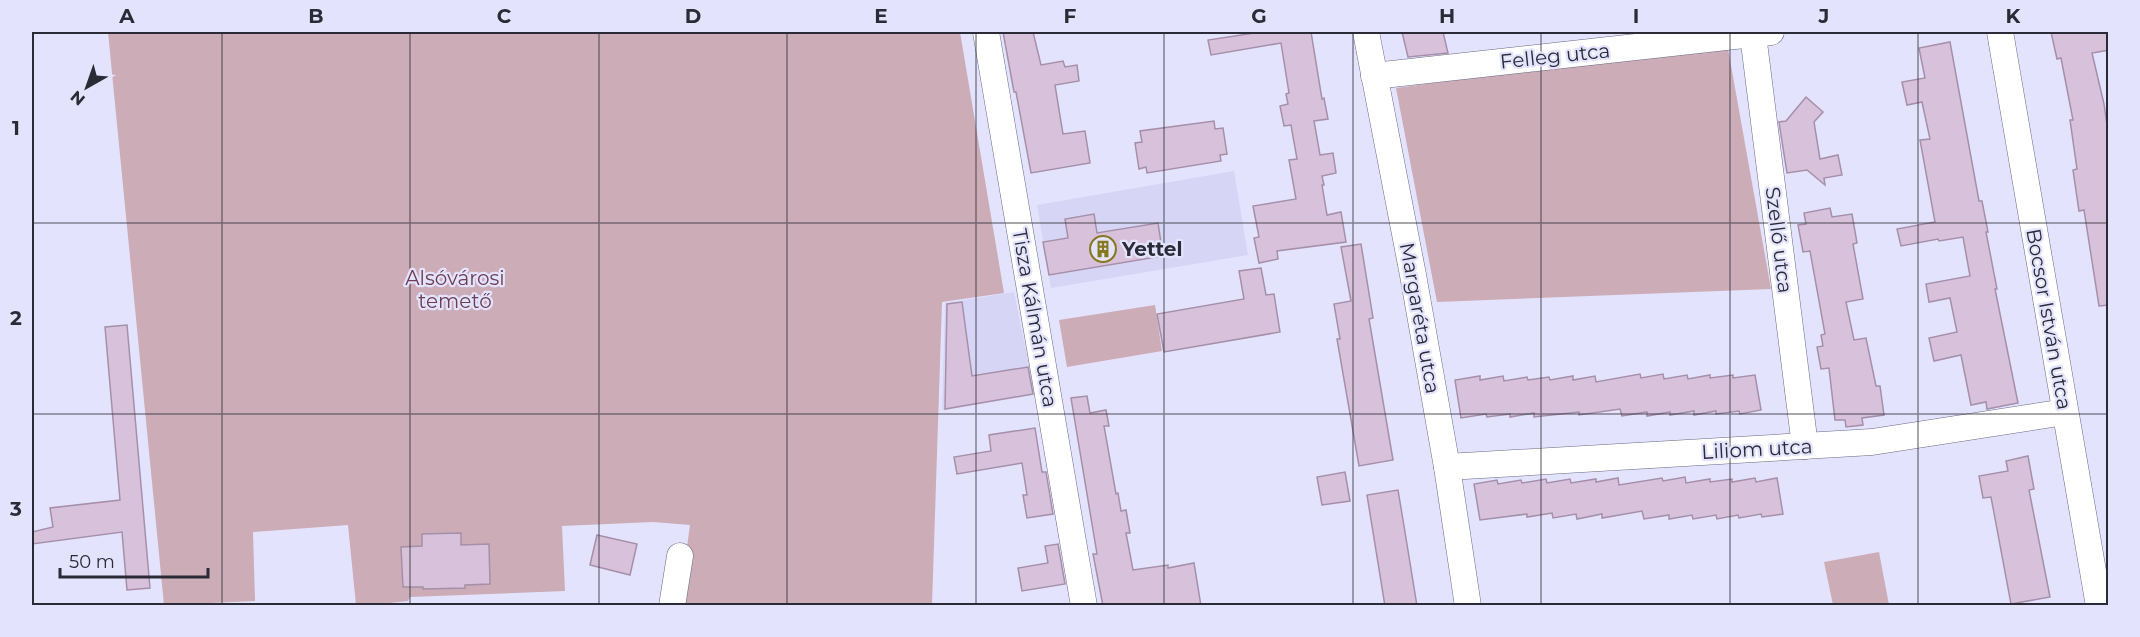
<svg xmlns="http://www.w3.org/2000/svg" width="2140" height="637" viewBox="0 0 2140 637" font-family="Montserrat,sans-serif">
<style>
.built{fill:#d6d5f5}
.green{fill:#cbacb7}
.building{fill:#d8c2db;stroke:#a58fa9;stroke-width:1.5}
.lines{fill:none;stroke-linecap:round;stroke-linejoin:round}
.minor-casing{stroke:#696885;stroke-width:27}
.minor{stroke:#fff;stroke-width:26}
.grid{fill:none;stroke:#2b2b37;stroke-width:1.5;stroke-opacity:0.55}
.labels{text-anchor:middle;dominant-baseline:central;stroke-width:4.5;stroke-linejoin:round;paint-order:stroke}
.street-label{font-size:20px;fill:#2b2b37;stroke:#e4e3fe}
.poi-label{font-size:20px;font-weight:bold;fill:#2b2b37;stroke:#e4e3fe;text-anchor:start}
.park-label{font-size:20px;fill:#6d3d50;stroke:#e4e3fe}
.neatline{fill:none;stroke:#2b2b37;stroke-width:2}
.grid-label{font-size:20px;text-anchor:middle;font-weight:bold;fill:#2b2b37}
</style>
<rect width="100%" height="100%" fill="#e4e3fe"/>
<g class="built">
<polygon points="1234,171 1248,255 1051,288 1037,205"/>
<polygon points="1014,292 1035,395 942,410 945,303"/>
</g>
<g class="green">
<polygon points="108,32 960,32 1004,293 942,302 932,605 679,605 690,525 653,522 562,526 565,591 410,597 408,601 362,606 356,605 348,525 253,532 255,601 164,605"/>
<polygon points="1727,43 1771,289 1437,302 1396,88"/>
<polygon points="1155,305 1162,351 1067,367 1059,320"/>
<polygon points="1879,552 1889,605 1833,605 1824,562"/>
</g>
<g class="building">
<polygon points="1003,32 1033,32 1041,65 1063,61 1065,67 1077,65 1079,81 1055,85 1063,134 1085,131 1090,163 1031,173 1016,92 1014,92"/>
<polygon points="1261,32 1311,32 1322,99 1324,98 1328,119 1314,121 1320,155 1333,153 1336,173 1322,176 1324,185 1322,185 1327,215 1341,212 1346,242 1277,251 1278,259 1259,263 1254,238 1259,237 1253,206 1296,199 1289,160 1297,159 1291,125 1284,126 1280,106 1288,104 1286,94 1289,93 1281,43 1211,55 1208,40"/>
<polygon points="1402,32 1443,32 1448,53 1408,57"/>
<polygon points="2051,32 2109,32 2109,50 2092,53 2104,104 2109,139 2109,305 2099,306 2084,210 2079,211 2073,170 2077,169 2070,120 2073,120 2061,58 2057,59"/>
<polygon points="1950,42 1979,201 1982,201 1988,232 1986,232 1997,289 1995,289 2018,403 1987,409 1986,402 1971,405 1961,355 1934,361 1929,338 1957,332 1950,298 1929,302 1926,284 1970,276 1963,237 1939,241 1938,239 1901,246 1897,229 1935,222 1920,140 1930,139 1922,102 1907,105 1902,82 1925,78 1919,48"/>
<polygon points="1806,97 1823,112 1814,122 1820,159 1838,155 1842,175 1824,178 1825,185 1807,170 1787,173 1779,122 1786,121"/>
<polygon points="1214,121 1215,129 1223,128 1227,154 1220,155 1221,161 1147,173 1146,167 1139,169 1135,143 1142,142 1140,131"/>
<polygon points="1830,208 1832,217 1852,214 1857,243 1853,244 1863,299 1846,302 1854,340 1866,338 1876,386 1880,386 1884,415 1862,418 1863,425 1846,427 1845,420 1835,420 1829,368 1821,369 1817,347 1823,346 1821,335 1825,334 1810,251 1803,252 1798,225 1806,224 1804,213"/>
<polygon points="1094,214 1097,233 1158,223 1163,256 1049,275 1043,242 1068,238 1065,219"/>
<polygon points="1361,244 1373,318 1369,319 1393,460 1359,466 1337,339 1340,339 1334,304 1351,301 1341,247"/>
<polygon points="1261,268 1266,295 1274,294 1280,332 1164,352 1157,314 1244,299 1239,271"/>
<polygon points="962,302 972,376 1028,367 1033,394 945,409 947,304"/>
<polygon points="127,325 150,588 127,590 122,532 32,544 32,532 53,527 50,508 120,500 105,327"/>
<polygon points="1640,374 1641,378 1663,374 1664,379 1687,375 1688,379 1710,375 1710,378 1733,375 1733,378 1755,375 1761,410 1740,414 1739,411 1716,414 1716,411 1694,415 1694,411 1670,415 1670,412 1647,416 1647,412 1622,416 1620,409 1579,415 1579,412 1534,417 1534,413 1510,417 1510,414 1487,417 1486,414 1461,418 1455,380 1480,376 1480,380 1503,376 1504,381 1527,377 1528,380 1549,377 1550,380 1573,376 1573,380 1595,376 1596,382"/>
<polygon points="1087,396 1090,413 1106,410 1109,426 1104,426 1116,494 1118,493 1121,511 1126,510 1130,533 1126,533 1133,570 1168,565 1168,568 1194,563 1201,606 1103,606 1093,554 1097,554 1071,398"/>
<polygon points="1035,428 1042,472 1046,472 1053,514 1027,518 1023,495 1027,495 1022,463 957,474 954,457 991,451 989,435"/>
<polygon points="2028,456 2034,489 2029,490 2050,597 2011,604 1991,497 1983,498 1979,476 2008,471 2006,461"/>
<polygon points="1345,472 1350,501 1322,505 1317,477"/>
<polygon points="1685,477 1686,483 1710,479 1710,482 1732,479 1732,482 1755,478 1756,482 1777,478 1783,514 1762,517 1761,514 1739,518 1738,515 1717,519 1716,515 1693,519 1692,515 1669,519 1669,515 1644,519 1642,511 1602,518 1602,514 1577,519 1576,514 1553,518 1552,513 1527,517 1527,514 1480,520 1474,484 1497,480 1498,484 1521,480 1522,483 1546,479 1547,483 1570,479 1571,483 1596,479 1596,482 1618,478 1619,485 1662,478 1663,481"/>
<polygon points="1398,490 1404,526 1417,606 1385,606 1367,495"/>
<polygon points="461,533 461,545 489,544 490,584 465,585 465,588 423,589 423,587 403,587 401,547 422,546 422,534"/>
<polygon points="597,535 637,544 630,575 590,565"/>
<polygon points="1058,544 1065,584 1022,591 1018,568 1048,563 1045,546"/>
</g>
<g class="lines">
<defs>
<g id="minor">
<polyline points="986,32 1084,606"/>
<polyline points="1366,32 1413,275 1447,467 1468,606"/>
<polyline points="2000,32 2099,606"/>
<polyline points="1753,35 1805,446"/>
<polyline points="1374,76 1771,32"/>
<polyline points="1447,467 1872,442 2065,412"/>
<polyline points="672,606 680,556"/>
</g>
</defs>
<use href="#minor" class="minor-casing"/>
<use href="#minor" class="minor"/>
</g>
<path class="grid" d="M222 32V606M410 32V606M599 32V606M787 32V606M976 32V606M1164 32V606M1353 32V606M1541 32V606M1730 32V606M1918 32V606M32 223H2108M32 414H2108"/>
<defs>
<symbol id="building-ring" viewBox="-11 -11 22 22"><circle r="9.5" fill="#e4e3fe" stroke="#85781d" stroke-width="1.5"/><path d="M-4-6H4V6H1V3H-1V6H-4ZM-2.5-4.3h1.7v1.8h-1.7ZM.8-4.3h1.7v1.8H.8ZM-2.5-1h1.7V.8h-1.7ZM.8-1h1.7V.8H.8Z" fill="#85781d"/></symbol>
</defs>
<g fill-rule="evenodd">
<use href="#building-ring" x="1088" y="234" width="30" height="30"/>
</g>
<g class="labels">
<g class="street-label">
<text transform="translate(1555 56) rotate(-6)">Felleg utca</text>
<text transform="translate(1779 240) rotate(83)">Szellő utca</text>
<text transform="translate(1035 318) rotate(80)">Tisza Kálmán utca</text>
<text transform="translate(1420 318) rotate(80)">Margaréta utca</text>
<text transform="translate(2049 319) rotate(80)">Bocsor István utca</text>
<text transform="translate(1757 449) rotate(-3)">Liliom utca</text>
</g>
<g class="poi-label">
<text x="1122" y="249">Yettel</text>
</g>
<g class="park-label">
<text x="455" y="278">Alsóvárosi<tspan x="455" dy="23">temető</tspan></text>
</g>
</g>
<rect width="2140" height="637" fill="none" stroke="#e4e3fe" stroke-width="66"/>
<g transform="translate(87 87) rotate(220)" stroke="#e4e3fe" stroke-width="4.5" paint-order="stroke">
<path d="M0-4.5L10 22L0 15L-10 22Z" fill="#2b2b37"/>
<text y="-9" font-size="16" font-weight="bold" text-anchor="middle" fill="#2b2b37">N</text>
</g>
<path d="M60 568v9h148v-9" fill="none" stroke="#2b2b37" stroke-width="3"/>
<text x="69" y="568" font-size="18" fill="#2b2b37" stroke="#e4e3fe" stroke-width="4.5" paint-order="stroke">50 m</text>
<rect x="33" y="33" width="2074" height="571" class="neatline"/>
<g class="grid-label">
<text x="127" y="23">A</text>
<text x="316" y="23">B</text>
<text x="504" y="23">C</text>
<text x="693" y="23">D</text>
<text x="881" y="23">E</text>
<text x="1070" y="23">F</text>
<text x="1259" y="23">G</text>
<text x="1447" y="23">H</text>
<text x="1636" y="23">I</text>
<text x="1824" y="23">J</text>
<text x="2013" y="23">K</text>
<text x="16" y="135">1</text>
<text x="16" y="325">2</text>
<text x="16" y="516">3</text>
</g>
</svg>
